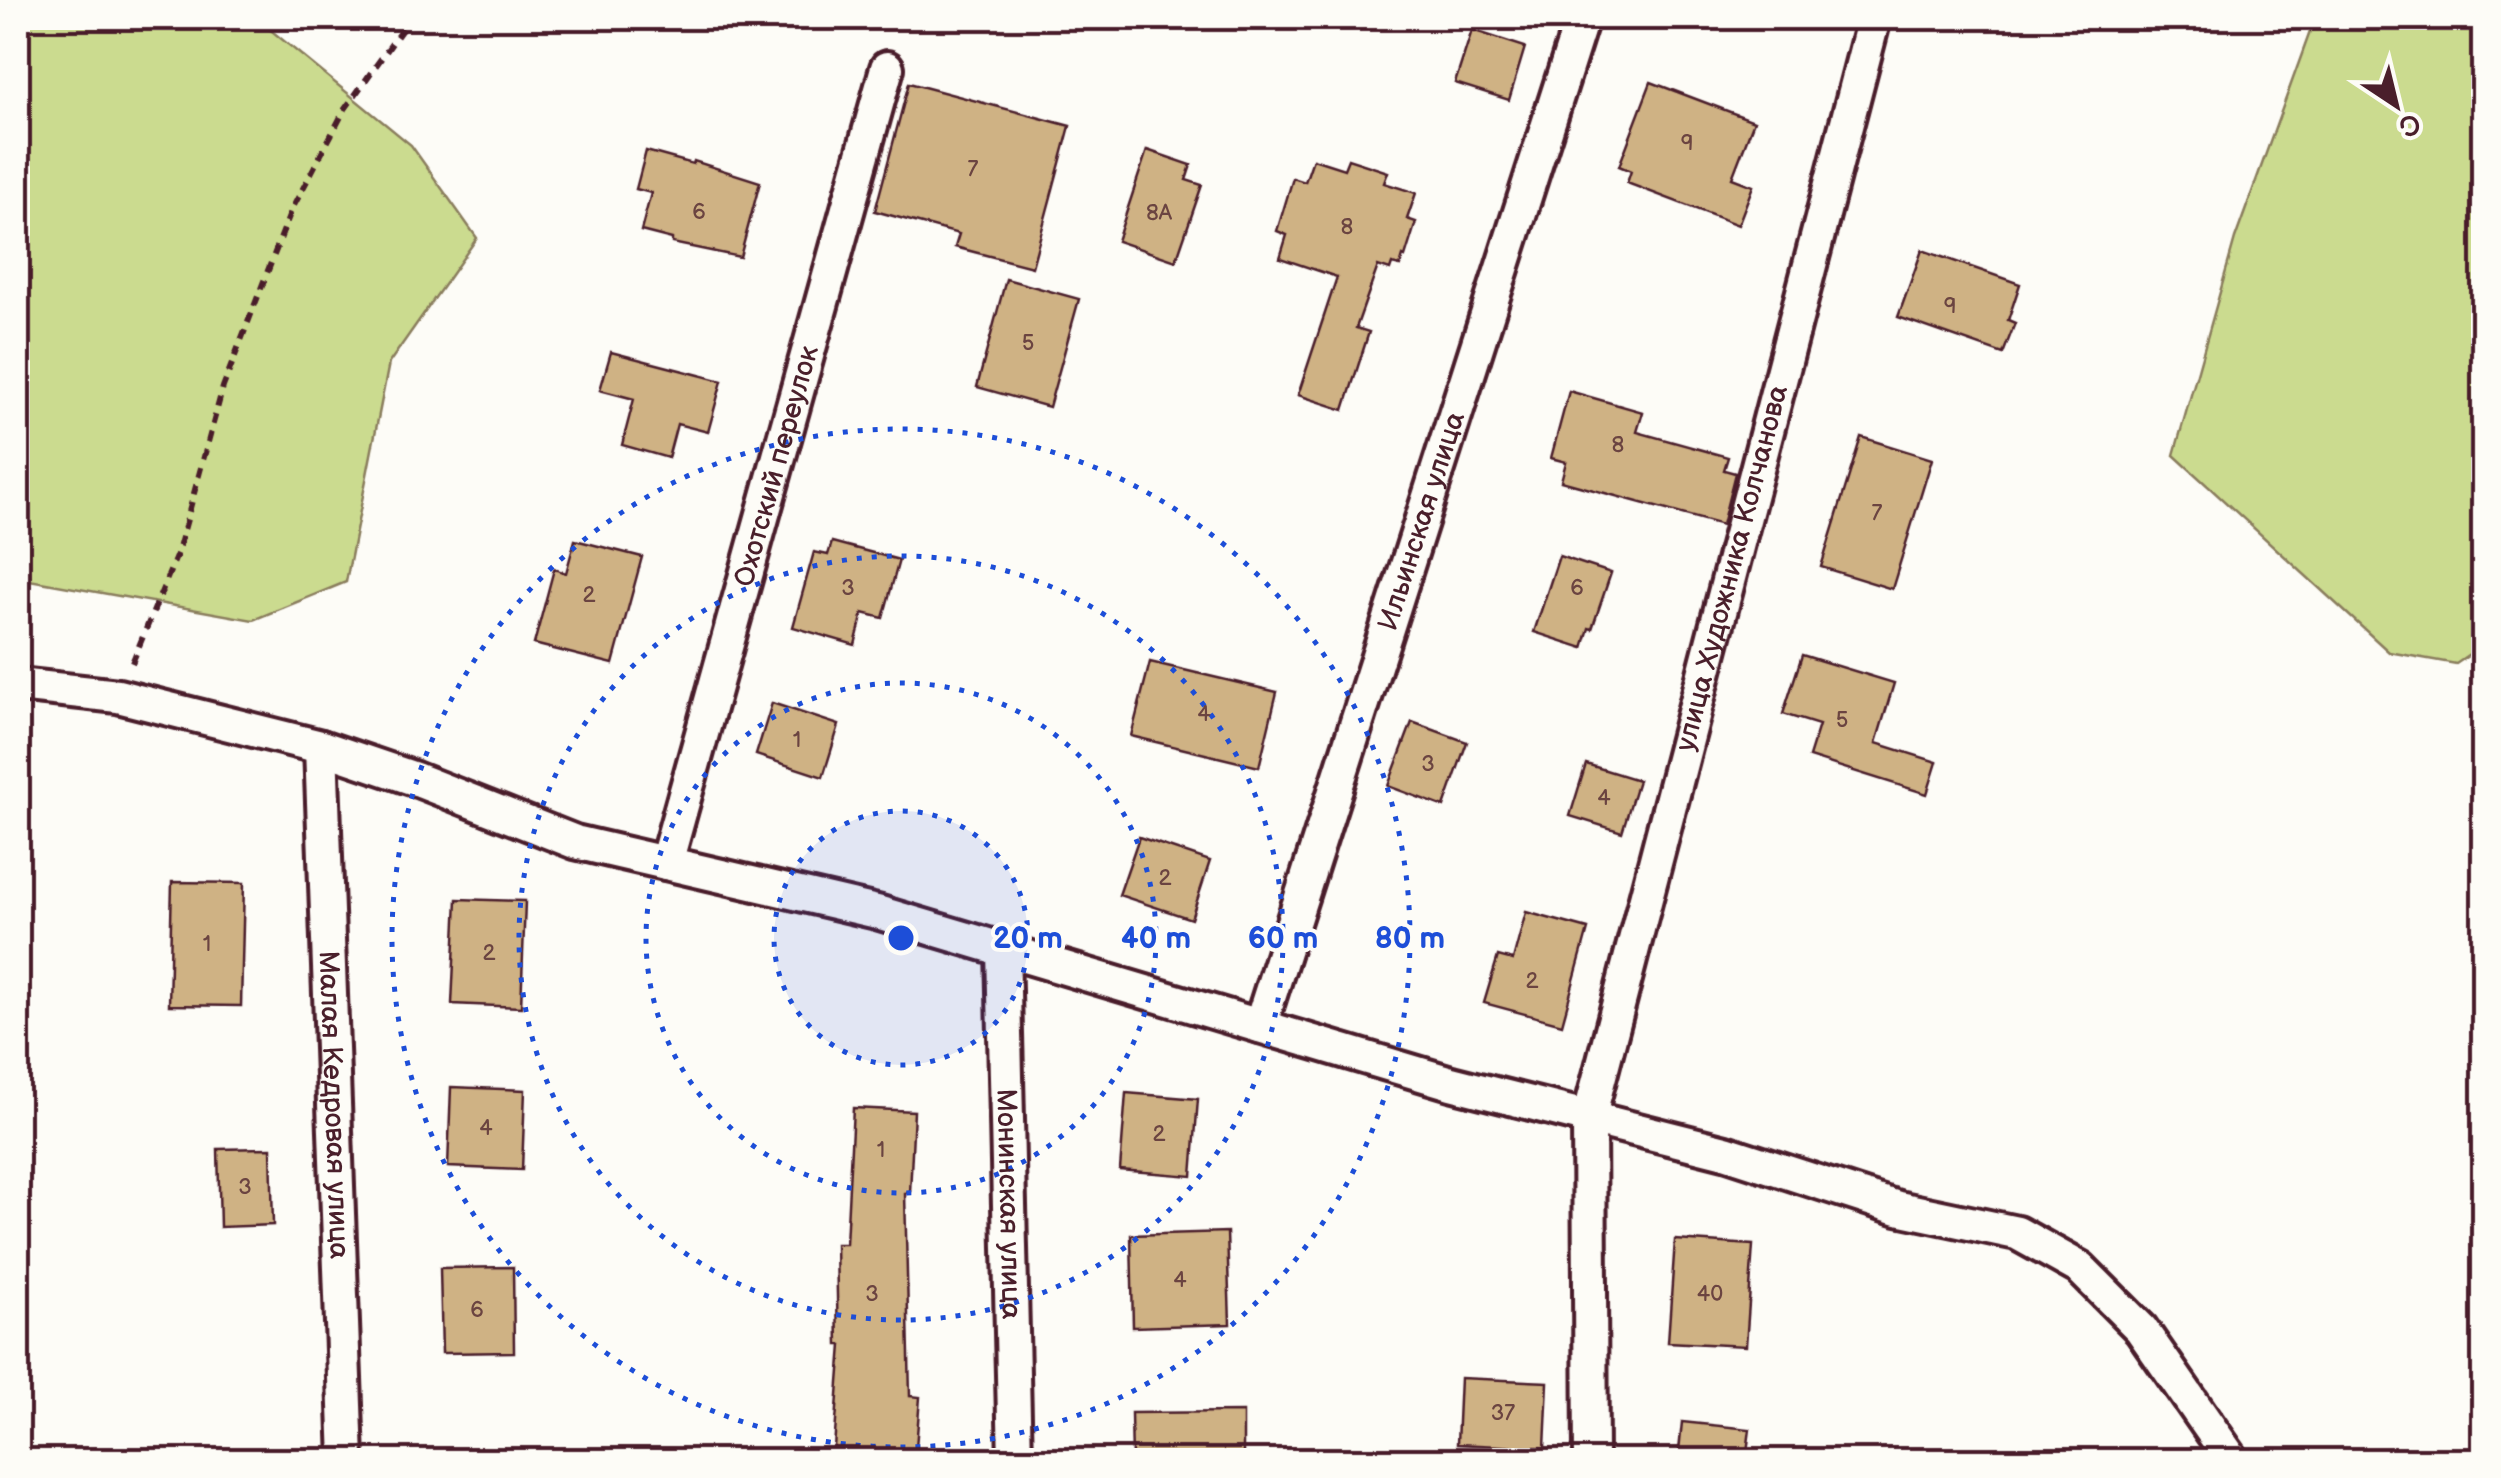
<svg xmlns="http://www.w3.org/2000/svg" width="2501" height="1478" viewBox="0 0 2501 1478" font-family="'Balsamiq Sans',sans-serif">
<style>
.green{fill:#cbdb8f;stroke:#8a7d5d;stroke-width:2.5}
.building{fill:#cfb284;stroke:#4a1f2b;stroke-width:2.5}
.lines{fill:none;stroke-linecap:round;stroke-linejoin:round}
.street-casing{stroke:#4a1f2b;stroke-width:40}
.path{stroke:#4a1f2b;stroke-width:6;stroke-dasharray:10 8;stroke-linecap:butt}
.street{stroke:#fdfcf7;stroke-width:32}
.ring{fill:none;stroke:#1d4ed8;stroke-width:5;stroke-dasharray:5 10}
.labels{text-anchor:middle;dominant-baseline:central;stroke-width:8;stroke-linejoin:round;paint-order:stroke}
.number-label{font-size:22px;fill:#6b4441}
.street-label{font-size:28px;fill:#4a1f2b;stroke:#fdfcf7}
.centre{fill:#1d4ed8;stroke:#fdfcf7;stroke-width:5}
.ring-label{font-size:30px;text-anchor:middle;font-weight:bold;fill:#1d4ed8;stroke:#fdfcf7;stroke-width:8;stroke-linejoin:round;paint-order:stroke}
</style>
<rect width="100%" height="100%" fill="#fdfcf7"/>
<filter id="ink" filterUnits="userSpaceOnUse"><feTurbulence type="fractalNoise" baseFrequency=".01" numOctaves="2"/><feDisplacementMap in="SourceGraphic" scale="20" xChannelSelector="R" yChannelSelector="G"/><feConvolveMatrix kernelMatrix="1 2 1 2 8 2 1 2 1" color-interpolation-filters="sRGB"/></filter>
<g filter="url(#ink)">
<g class="green">
<polygon points="18,18 256,18 411,145 477,238 389,363 346,582 253,620 18,578"/>
<polygon points="2315,18 2483,18 2484,645 2456,664 2389,652 2174,455 2235,239"/>
</g>
<g class="building">
<polygon points="1472,30 1525,47 1509,100 1455,83"/>
<polygon points="1651,82 1754,121 1732,178 1753,186 1738,225 1627,183 1631,171 1619,166"/>
<polygon points="909,83 1070,126 1032,267 955,247 959,234 875,211"/>
<polygon points="1147,150 1191,165 1186,180 1202,185 1176,261 1117,241"/>
<polygon points="646,151 693,164 694,161 760,182 740,257 672,243 672,239 641,231 651,193 636,189"/>
<polygon points="1313,159 1344,169 1348,159 1388,172 1384,183 1416,193 1407,219 1416,222 1405,257 1403,256 1400,266 1392,264 1390,270 1378,266 1356,328 1369,332 1344,410 1298,395 1337,277 1280,258 1287,235 1277,231 1293,178 1305,182"/>
<polygon points="1922,250 2020,284 2008,320 2015,323 2003,354 1898,317"/>
<polygon points="1006,279 1079,299 1049,407 977,387"/>
<polygon points="611,352 722,381 708,432 677,424 668,458 622,445 634,399 600,390"/>
<polygon points="1569,391 1643,412 1637,432 1728,457 1724,470 1735,473 1722,525 1561,481 1566,462 1551,458"/>
<polygon points="1861,437 1932,459 1892,589 1821,567"/>
<polygon points="575,540 642,557 613,664 534,644 554,569 566,573"/>
<polygon points="832,542 899,560 883,618 863,613 855,645 793,627 814,552 828,555"/>
<polygon points="1559,556 1611,573 1592,629 1589,628 1583,648 1534,632"/>
<polygon points="1802,655 1894,683 1876,743 1937,762 1927,794 1809,757 1819,725 1783,714"/>
<polygon points="1150,662 1277,692 1259,767 1131,736"/>
<polygon points="772,703 839,725 823,777 756,755"/>
<polygon points="1412,722 1467,742 1444,807 1388,786"/>
<polygon points="1586,764 1638,780 1622,832 1570,816"/>
<polygon points="1139,837 1210,861 1191,919 1119,895"/>
<polygon points="172,882 244,883 241,1006 169,1005"/>
<polygon points="457,899 525,901 521,1007 452,1004"/>
<polygon points="1526,912 1588,929 1562,1024 1484,1003 1498,956 1513,960"/>
<polygon points="451,1087 525,1090 522,1170 448,1167"/>
<polygon points="1126,1093 1198,1099 1192,1176 1120,1170"/>
<polygon points="853,1108 914,1111 910,1193 905,1193 910,1396 920,1397 915,1460 833,1460 842,1345 838,1345 836,1244 846,1244"/>
<polygon points="271,1148 273,1225 220,1227 218,1149"/>
<polygon points="1227,1232 1230,1324 1133,1327 1131,1235"/>
<polygon points="1675,1240 1753,1245 1746,1346 1668,1342"/>
<polygon points="513,1267 514,1352 442,1353 440,1268"/>
<polygon points="1460,1378 1548,1382 1545,1448 1457,1444"/>
<polygon points="1243,1412 1243,1460 1132,1460 1131,1413"/>
<polygon points="1682,1422 1750,1429 1746,1460 1678,1460"/>
</g>
<g class="lines">
<defs>
<g id="street">
<polyline points="18,685 118,696 321,747 415,779 575,842 877,912 1451,1083 1725,1152 1898,1208 2017,1233 2080,1268 2141,1329 2232,1460"/>
<path id="s1" d="M321 747 347 1460"/>
<path id="s2" d="M666 863 887 68"/>
<path id="s3" d="M1003 949 1015 1460"/>
<path id="s4" d="M1260 1026 1582 18"/>
<path id="s5" d="M1591 1460 1589 1118 1874 18"/>
</g>
</defs>
<use href="#street" class="street-casing"/>
<polyline class="path" points="132,663 178,552 223,387 291,211 345,109 410,18"/>
<use href="#street" class="street"/>
</g>
</g>
<circle cx="901" cy="938" r="127" fill="#1d4ed8" fill-opacity=".12"/>
<g class="ring">
<circle cx="901" cy="938" r="127"/>
<circle cx="901" cy="938" r="255"/>
<circle cx="901" cy="938" r="382"/>
<circle cx="901" cy="938" r="509"/>
</g>
<g class="labels">
<g class="number-label">
<text x="1687" y="143">9</text>
<text x="973" y="169">7</text>
<text x="699" y="212">6</text>
<text x="1159" y="213">8А</text>
<text x="1347" y="227">8</text>
<text x="1950" y="306">9</text>
<text x="1028" y="343">5</text>
<text x="1618" y="445">8</text>
<text x="1877" y="513">7</text>
<text x="848" y="588">3</text>
<text x="1577" y="588">6</text>
<text x="589" y="595">2</text>
<text x="1204" y="714">4</text>
<text x="1842" y="720">5</text>
<text x="797" y="740">1</text>
<text x="1428" y="764">3</text>
<text x="1604" y="798">4</text>
<text x="1165" y="878">2</text>
<text x="207" y="944">1</text>
<text x="489" y="953">2</text>
<text x="1532" y="981">2</text>
<text x="486" y="1128">4</text>
<text x="1159" y="1134">2</text>
<text x="881" y="1150">1</text>
<text x="245" y="1187">3</text>
<text x="1180" y="1280">4</text>
<text x="872" y="1294">3</text>
<text x="1710" y="1294">40</text>
<text x="477" y="1310">6</text>
<text x="1503" y="1413">37</text>
</g>
<g class="street-label">
<text stroke="none"><textPath href="#s2" startOffset="412">Охотский переулок</textPath></text>
<text stroke="none"><textPath href="#s4" startOffset="530">Ильинская улица</textPath></text>
<text stroke="none"><textPath href="#s5" startOffset="910">улица Художника Колчанова</textPath></text>
<text stroke="none"><textPath href="#s1" startOffset="358">Малая Кедровая улица</textPath></text>
<text stroke="none"><textPath href="#s3" startOffset="255">Монинская улица</textPath></text>
</g>
</g>
<circle cx="901" cy="938" r="15" class="centre"/>
<g class="ring-label">
<text x="1028" y="948">20 m</text>
<text x="1156" y="948">40 m</text>
<text x="1283" y="948">60 m</text>
<text x="1410" y="948">80 m</text>
</g>
<rect width="2501" height="1478" fill="none" stroke="#fdfcf7" stroke-width="60"/>
<rect x="30" y="30" width="2441" height="1418" fill="none" stroke="#4a1f2b" stroke-width="4" filter="url(#ink)"/>
<g transform="translate(2396 105) rotate(145)" stroke="#fdfcf7" stroke-width="8" paint-order="stroke">
<path d="M0-8L18 38L0 25L-18 38Z" fill="#4a1f2b"/>
<text y="-15" font-size="28" font-weight="bold" text-anchor="middle" fill="#4a1f2b">С</text>
</g>
</svg>
